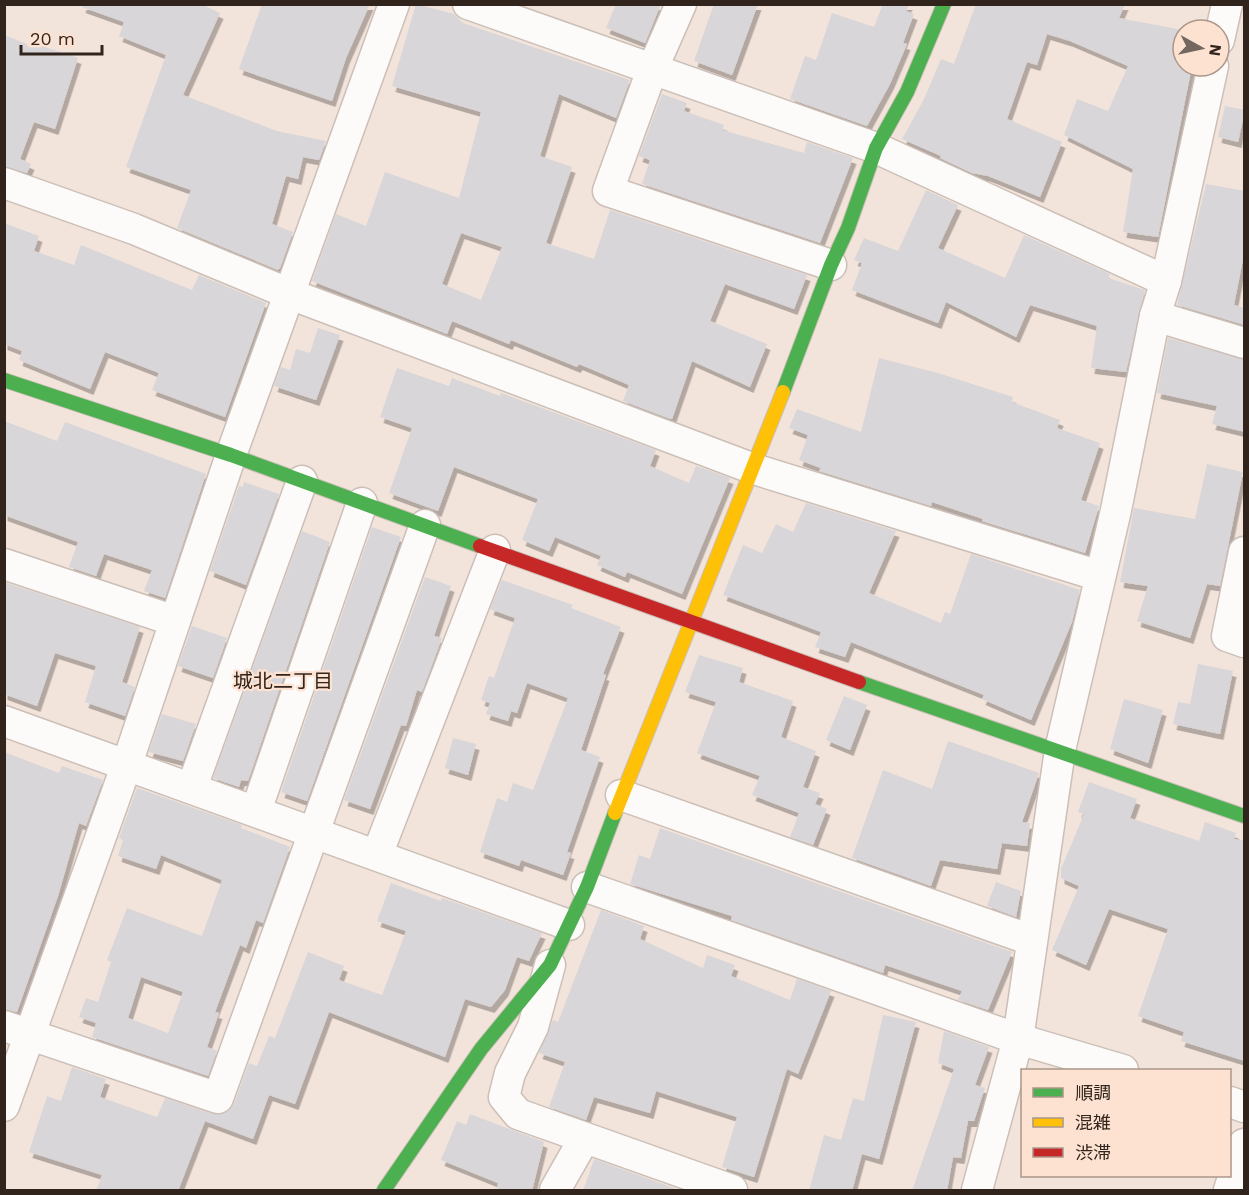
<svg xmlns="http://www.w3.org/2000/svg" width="1249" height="1195" viewBox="0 0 1249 1195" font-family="'Work Sans','Noto Sans JP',sans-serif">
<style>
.building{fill:#d8d6d8;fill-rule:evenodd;filter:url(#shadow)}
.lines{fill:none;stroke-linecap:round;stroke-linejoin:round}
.street-casing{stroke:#cbbfb7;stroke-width:33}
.fast-casing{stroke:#cbbfb7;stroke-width:16}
.slow-casing{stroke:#cbbfb7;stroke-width:16}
.jam-casing{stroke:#cbbfb7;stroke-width:16}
.street{stroke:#fdfbfa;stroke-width:30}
.fast{stroke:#4caf50;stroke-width:14}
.slow{stroke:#ffc107;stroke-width:14}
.jam{stroke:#c62828;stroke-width:14}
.labels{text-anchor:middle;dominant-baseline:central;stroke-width:4.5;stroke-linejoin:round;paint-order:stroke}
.neighbourhood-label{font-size:20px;fill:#30241c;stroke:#fde2d1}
</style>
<defs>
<filter id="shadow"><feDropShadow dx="3.5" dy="6" stdDeviation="0" flood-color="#0004"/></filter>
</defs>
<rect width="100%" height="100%" fill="#f3e4db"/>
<g class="building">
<polygon points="83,4 201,4 220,13 183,95 277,131 326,141 319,160 303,157 298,179 286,176 272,224 293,232 280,268 278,270 177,228 191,190 126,167 166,55 119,36 124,22 82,7"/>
<polygon points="262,4 370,4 346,58 332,101 239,69"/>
<path d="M416 4 454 14 463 23 630 80 616 118 559 94 540 156 572 167 546 243 594 259 610 210 807 275 794 309 725 284 710 321 767 344 750 387 692 361 672 419 668 418 623 401 629 385 579 364 577 367 511 340 509 344 452 321 447 334 312 281 336 214 366 226 385 172 459 198 481 112 392 86ZM461 233 502 247 481 300 442 284Z"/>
<polygon points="616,4 661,4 645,43 606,28"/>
<polygon points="714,4 758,4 732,75 694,61"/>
<polygon points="883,4 909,4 906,11 914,14 903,43 907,44 890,84 867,126 790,99 805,56 816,60 832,13 874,27"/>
<polygon points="976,4 1125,4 1119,18 1183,30 1183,66 1192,66 1158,237 1123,232 1133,169 1064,135 1077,99 1108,111 1128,66 1070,41 1047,34 1037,65 1027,62 1007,119 1062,142 1040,197 988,176 972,173 940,158 941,156 902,139 924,99 941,59 954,64"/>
<polygon points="4,35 32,46 33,43 78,58 55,129 34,122 20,159 31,164 27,173 4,166"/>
<polygon points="662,94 687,103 684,111 724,125 722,130 804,153 807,142 853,158 820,243 642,184 650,160 639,156"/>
<polygon points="1225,106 1245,110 1238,142 1218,137"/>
<polygon points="1206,184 1245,191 1245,249 1234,305 1245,308 1245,325 1177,305"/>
<polygon points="926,190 958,205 938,248 1005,278 1024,235 1110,274 1108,278 1145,290 1126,372 1091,368 1097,326 1030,305 1016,337 946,302 938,323 852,290 862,263 854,260 864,238 898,251"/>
<polygon points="4,223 39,236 34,251 74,265 81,245 192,290 199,275 266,303 225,417 152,390 159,373 105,352 90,389 19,360 22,351 4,344"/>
<polygon points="318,328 340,335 316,400 274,386 281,367 290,370 296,349 310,353"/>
<polygon points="1168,338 1245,360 1245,432 1212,424 1217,406 1157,393"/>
<polygon points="879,358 938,373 1013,397 1012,402 1060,420 1057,428 1100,443 1081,500 1099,506 1085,553 982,521 983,519 932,502 931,506 819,471 821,468 799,460 808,435 789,428 797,409 861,432"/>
<polygon points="397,368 449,386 452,378 500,396 501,393 656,450 650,466 689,483 696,466 730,478 682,594 627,572 625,577 597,565 601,556 555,537 549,551 522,540 538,499 454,467 438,511 389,493 412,428 380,417"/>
<polygon points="4,421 57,441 65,422 206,474 165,598 144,591 152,570 104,554 96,576 69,567 78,542 4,515"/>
<polygon points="1207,464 1243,472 1220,586 1207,584 1190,638 1137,621 1148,586 1120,582 1134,508 1195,519"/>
<polygon points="244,482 279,494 246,585 210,571 239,486 243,487"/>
<polygon points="806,503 896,531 869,593 941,623 945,612 950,614 971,554 1080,590 1072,622 1031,720 982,699 984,695 851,642 845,657 815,647 821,632 723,595 743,545 762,553 776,524 793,532"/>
<polygon points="372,527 401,537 307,801 281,792"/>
<polygon points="302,531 330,542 248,781 241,780 239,787 213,778"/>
<polygon points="425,577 451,586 434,636 442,638 422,692 417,690 406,726 401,725 370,809 344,800"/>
<polygon points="502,580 573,605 571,608 621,627 603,674 606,675 581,750 600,757 567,852 571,853 563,875 521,860 519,866 480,852 497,798 507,802 513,783 533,790 568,698 527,683 517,713 511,711 508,721 486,714 490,703 481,700 489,676 494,678 515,618 490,609"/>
<polygon points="4,582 140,627 122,682 135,687 125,716 85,702 96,666 55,653 37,706 4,694"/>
<polygon points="192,626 227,638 213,678 178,666"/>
<polygon points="699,655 743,668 739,682 793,701 781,737 816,751 803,787 820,793 815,804 827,809 813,845 790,837 799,813 752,795 760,776 697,753 716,702 685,692"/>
<polygon points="1198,664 1233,671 1220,734 1173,724 1178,702 1190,704"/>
<polygon points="844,696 867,705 850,750 826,740"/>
<polygon points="1124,699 1163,710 1148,763 1110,749"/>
<polygon points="162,714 196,724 183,761 149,752"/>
<polygon points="453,738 476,744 468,775 445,768"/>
<polygon points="948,741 1039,773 1022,822 1030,823 1027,846 1002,843 997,869 940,860 931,886 852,858 883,770 932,789"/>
<polygon points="4,752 59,773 62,766 103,780 86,826 79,823 58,896 17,1012 4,1009"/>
<polygon points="1089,782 1137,799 1130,818 1199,841 1205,822 1236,833 1234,839 1245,841 1245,1061 1181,1041 1184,1032 1138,1016 1168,929 1109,909 1086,965 1052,950 1079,886 1061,878 1061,869 1084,814 1078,812"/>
<path d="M137 788 242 825 241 828 290 847 263 923 256 920 246 948 240 945 215 1012 219 1013 207 1047 217 1051 208 1076 92 1037 96 1023 79 1017 86 998 98 1002 111 962 107 960 127 908 202 936 222 880 161 855 156 869 118 856 123 840 119 838ZM141 977 183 992 168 1033 128 1018Z"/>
<polygon points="660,828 1012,952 988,1010 958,1000 962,991 885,965 883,973 731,920 732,916 630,884 639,855 650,859"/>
<polygon points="996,882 1021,891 1016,917 987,906"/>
<polygon points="391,883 441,901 442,898 542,933 529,961 517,957 505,990 491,1007 465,999 445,1057 329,1012 295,1104 269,1095 253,1139 205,1121 178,1191 96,1191 102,1175 29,1152 47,1096 61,1101 72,1067 106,1079 100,1097 157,1117 165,1098 213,1114 229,1111 234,1104 249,1063 257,1066 269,1036 275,1038 308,952 344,966 339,980 382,995 406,931 377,921"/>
<polygon points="601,910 644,926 640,939 703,968 707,955 735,965 731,976 790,1000 797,979 831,991 798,1074 787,1069 754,1177 722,1167 737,1117 656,1091 650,1113 594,1097 586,1120 549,1107 565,1062 539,1053 553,1020 558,1022"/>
<polygon points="883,1015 916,1022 879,1159 862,1154 852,1191 809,1191 824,1135 841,1140 853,1098 864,1101"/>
<polygon points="944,1031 989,1047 975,1085 985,1088 974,1121 968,1121 961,1158 953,1157 947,1191 912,1191 954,1069 938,1063"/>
<polygon points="470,1114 544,1142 532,1191 497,1191 498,1183 441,1160 457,1121 466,1125"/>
<polygon points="594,1159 682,1191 583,1191"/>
</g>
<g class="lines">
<defs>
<g id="street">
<polyline points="468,4 876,148 1166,281"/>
<polyline points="681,4 652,70 608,191 831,265"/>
<polyline points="1219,40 1227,4"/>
<polyline points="4,183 134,229 290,294 754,469 1100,576"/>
<polyline points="1155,316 1244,343"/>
<polyline points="1244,552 1227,636 1244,642"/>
<polyline points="4,564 175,621"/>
<polyline points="4,721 569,925"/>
<polyline points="192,787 302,481"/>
<polyline points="621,795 1031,940"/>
<polyline points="256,811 362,503"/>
<polyline points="377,855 495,550"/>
<polyline points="587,887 1018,1039 1123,1070"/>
<polyline points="550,965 533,1027 510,1073 504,1097 518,1114 732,1190"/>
<polyline points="4,1026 218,1098 425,525"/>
<polyline points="1230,1102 1244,1107"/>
<polyline points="4,1106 127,764 231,455 394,4"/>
<polyline points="555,1190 584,1139"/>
<polyline points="977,1190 1018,1039 1060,750 1116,510 1155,316 1166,281 1213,66"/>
<polyline points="1229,1190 1244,1144"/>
</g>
<g id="fast">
<polyline points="4,380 231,455 480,546"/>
<polyline points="783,392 831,265 848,228 876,148 907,92 944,4"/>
<polyline points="859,682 1244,816"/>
<polyline points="384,1190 481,1049 550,965 587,887 615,813"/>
</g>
<polyline id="slow" points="615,813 783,392"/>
<polyline id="jam" points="480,546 859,682"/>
</defs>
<use href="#street" class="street-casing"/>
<use href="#fast" class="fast-casing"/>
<use href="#slow" class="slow-casing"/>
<use href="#jam" class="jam-casing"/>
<use href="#street" class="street"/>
<use href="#fast" class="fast"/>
<use href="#slow" class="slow"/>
<use href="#jam" class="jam"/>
</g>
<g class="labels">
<g class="neighbourhood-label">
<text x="283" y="681">城北二丁目</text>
</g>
</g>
<rect width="1249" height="1195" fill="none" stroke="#30241c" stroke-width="12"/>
<rect x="1021" y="1069" width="210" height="108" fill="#fde2d1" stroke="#ab9689" stroke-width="1.5"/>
<rect x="1033" y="1088" width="30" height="9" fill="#4caf50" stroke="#ab9689" stroke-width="1.5"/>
<text x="1075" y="1099" font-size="18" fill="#30241c">順調</text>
<rect x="1033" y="1118" width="30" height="9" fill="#ffc107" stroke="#ab9689" stroke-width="1.5"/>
<text x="1075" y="1129" font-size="18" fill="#30241c">混雑</text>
<rect x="1033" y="1148" width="30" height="9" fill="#c62828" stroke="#ab9689" stroke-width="1.5"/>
<text x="1075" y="1159" font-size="18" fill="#30241c">渋滞</text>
<g transform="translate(1201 48) rotate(98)"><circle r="28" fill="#fde2d1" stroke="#ab9689" stroke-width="1.5"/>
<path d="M0-4.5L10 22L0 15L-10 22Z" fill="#74675f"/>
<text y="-9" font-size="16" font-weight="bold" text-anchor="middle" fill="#30241c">N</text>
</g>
<path d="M21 45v9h81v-9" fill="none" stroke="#30241c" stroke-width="3"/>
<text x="30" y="45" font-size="18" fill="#30241c" stroke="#fde2d1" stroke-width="4.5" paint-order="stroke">20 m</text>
</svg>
